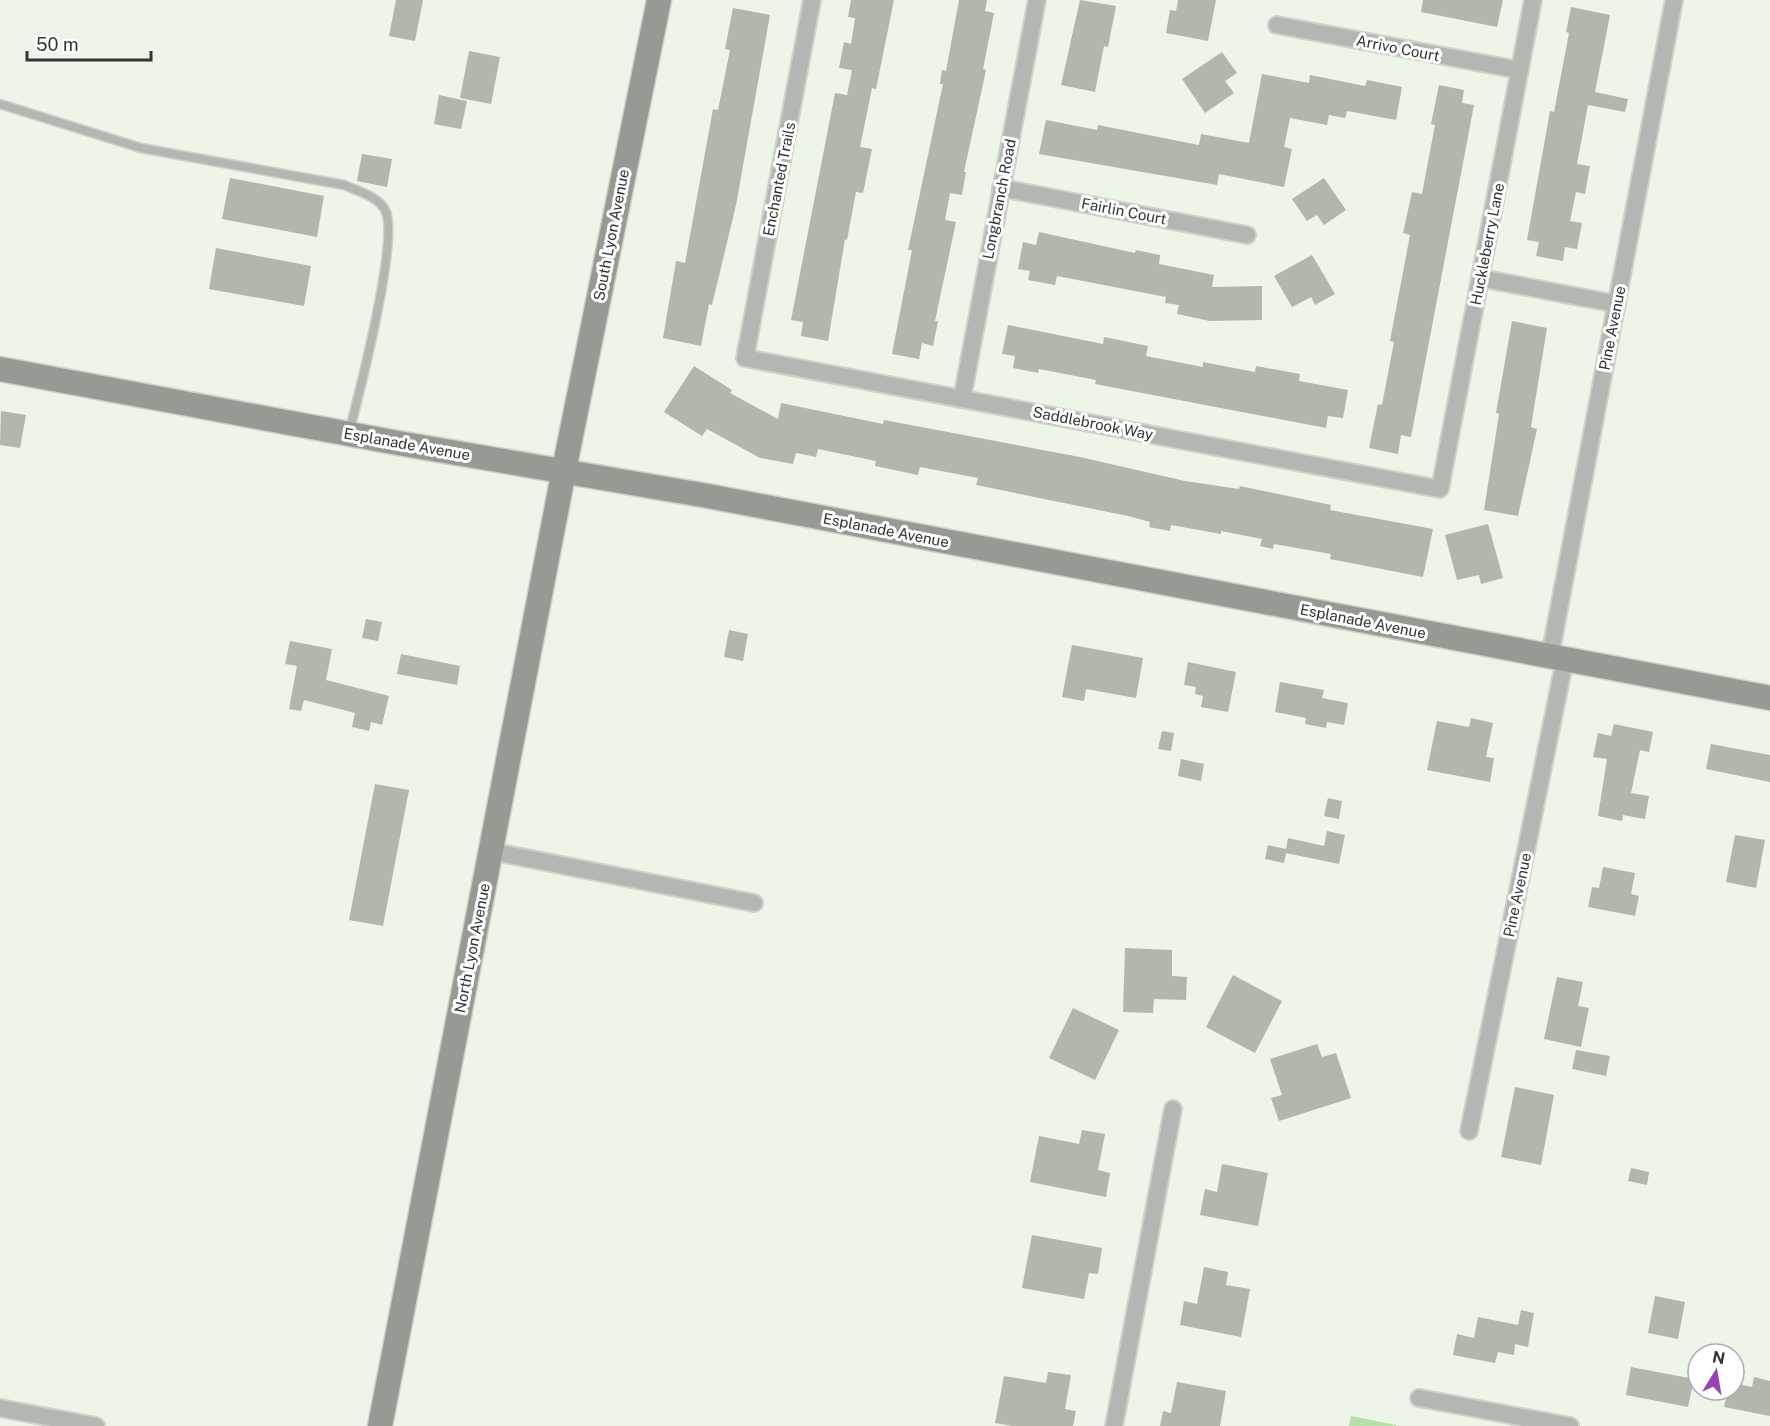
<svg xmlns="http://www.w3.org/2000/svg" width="1770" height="1426" viewBox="0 0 1770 1426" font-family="'Public Sans',sans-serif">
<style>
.green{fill:#b8dfa5}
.building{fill:#afb8ab}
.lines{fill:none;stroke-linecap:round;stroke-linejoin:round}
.lane-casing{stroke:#cbd2c7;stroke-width:11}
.street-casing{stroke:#cbd2c7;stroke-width:20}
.secondary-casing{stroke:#cbd2c7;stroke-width:27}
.lane{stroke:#b3b7b1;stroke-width:8}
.street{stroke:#b3b7b1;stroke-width:16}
.secondary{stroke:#959b92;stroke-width:24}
.labels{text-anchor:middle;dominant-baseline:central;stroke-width:6;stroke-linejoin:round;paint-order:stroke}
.street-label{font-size:15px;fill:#323530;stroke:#fff}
</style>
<rect width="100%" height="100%" fill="#ecf5e8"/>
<polygon class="green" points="1351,1416 1396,1425 1396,1426 1349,1426"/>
<g class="building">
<polygon points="396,0 423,0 415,41 389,36"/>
<polygon points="851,0 894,0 876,89 872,88 860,147 872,149 863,193 856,192 847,240 845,239 828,341 801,336 803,322 791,320 835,93 847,95 852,70 839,68 844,42 851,44 855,18 848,17"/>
<polygon points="959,0 987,0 985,11 994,13 983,69 986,70 964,172 966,172 962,195 950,193 945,220 956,222 935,321 938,321 933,346 922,343 919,359 892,354 912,250 908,250 943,84 940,84 942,70 946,71"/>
<polygon points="1080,0 1116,6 1108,47 1104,46 1095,92 1061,85"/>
<polygon points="1178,0 1216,0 1208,41 1166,33 1170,10 1176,11"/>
<polygon points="1423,0 1503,0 1497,27 1421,12"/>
<polygon points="1571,7 1610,15 1595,92 1628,99 1625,112 1588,105 1577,164 1590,166 1585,194 1576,192 1570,221 1582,223 1577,249 1565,247 1563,261 1536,256 1539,242 1527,240 1550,111 1554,112 1569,33 1566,32"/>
<polygon points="733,8 770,15 736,205 712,305 709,304 701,346 663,338 676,261 685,263 713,109 718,110 730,50 725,49"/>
<polygon points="469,51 500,57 491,104 460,98"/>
<polygon points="1222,52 1237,73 1225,81 1234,93 1205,113 1182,79"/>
<polygon points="1262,74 1309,83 1310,75 1365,86 1367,80 1402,87 1396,120 1347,111 1345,118 1329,115 1327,125 1290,118 1284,147 1292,149 1284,187 1219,174 1217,185 1039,154 1046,120 1097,130 1098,125 1199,145 1201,134 1249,143"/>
<polygon points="1439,85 1464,90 1462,103 1474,105 1411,437 1401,435 1398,454 1369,448 1378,404 1382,405 1394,342 1390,341 1410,235 1403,233 1412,192 1422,194 1435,125 1431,124"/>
<polygon points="439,95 467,101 461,129 434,124"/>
<polygon points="362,154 392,159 387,187 357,181"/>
<polygon points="230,178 324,196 317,237 222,219"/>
<polygon points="1324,178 1346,210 1324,225 1317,215 1307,221 1292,199"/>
<polygon points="1039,232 1135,253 1136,250 1160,255 1159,264 1214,275 1212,287 1262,286 1262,320 1210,321 1177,314 1179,305 1165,303 1166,297 1057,276 1055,285 1028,280 1030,271 1018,269 1023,242 1036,245"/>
<polygon points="216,248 311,266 304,306 209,289"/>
<polygon points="1312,255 1335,294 1315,305 1311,297 1292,307 1274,276"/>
<polygon points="1512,321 1547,328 1531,427 1537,429 1518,516 1484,510 1499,414 1496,413"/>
<polygon points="1008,325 1103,344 1104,337 1148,346 1146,356 1203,367 1203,362 1255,372 1256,366 1300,374 1299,381 1348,390 1343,418 1328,416 1326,428 1095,384 1096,380 1039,369 1038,373 1013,368 1015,356 1002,354"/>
<polygon points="694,366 732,390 730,393 778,419 781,403 883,424 884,420 1080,457 1185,481 1239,489 1240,486 1331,505 1330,510 1433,529 1423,577 1330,559 1331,554 1274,544 1273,549 1260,546 1262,539 1221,531 1221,534 1171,525 1170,531 1149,527 1150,522 1128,516 976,485 978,478 920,467 918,475 875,466 876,461 818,449 816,457 796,453 793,464 760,458 707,429 702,436 664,412"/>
<polygon points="1,411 26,415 20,448 0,445"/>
<polygon points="1488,524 1503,578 1481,584 1479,575 1457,580 1445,535"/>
<polygon points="366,619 382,622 378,641 362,638"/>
<polygon points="729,630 748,634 743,661 724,657"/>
<polygon points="290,641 332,649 326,680 389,696 382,725 371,722 369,731 352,727 355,713 304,700 301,711 289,709 297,666 285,664"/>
<polygon points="1072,645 1143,658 1136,698 1086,689 1084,701 1062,697"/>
<polygon points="401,654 460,666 457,685 397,674"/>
<polygon points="1188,662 1236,672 1228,712 1201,707 1203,696 1195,694 1196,687 1184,685"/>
<polygon points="1280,682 1324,690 1322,698 1348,703 1344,725 1327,722 1326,728 1305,724 1306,718 1275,712"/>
<polygon points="1471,718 1493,723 1486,757 1494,758 1490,782 1427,770 1437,721 1469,727"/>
<polygon points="1614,724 1653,732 1649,752 1640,750 1631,793 1649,796 1645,819 1623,815 1622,821 1598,816 1607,759 1593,757 1598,733 1611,736"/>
<polygon points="1162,731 1174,733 1171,751 1158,749"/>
<polygon points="1711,744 1770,755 1770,782 1706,769"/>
<polygon points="1181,759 1204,764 1201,781 1178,776"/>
<polygon points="375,784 409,790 383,926 349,920"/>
<polygon points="1328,798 1342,801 1339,819 1324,816"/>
<polygon points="1327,831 1345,835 1339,864 1286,853 1284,863 1265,859 1268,845 1286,849 1288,838 1324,846"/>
<polygon points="1735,835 1765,840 1756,888 1726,882"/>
<polygon points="1603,867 1635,873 1631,894 1639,896 1635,916 1588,907 1592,887 1599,888"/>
<polygon points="1125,948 1172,950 1172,976 1187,977 1186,1000 1154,999 1153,1013 1123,1012"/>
<polygon points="1233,975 1282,1001 1255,1053 1206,1027"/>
<polygon points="1557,977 1583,982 1578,1006 1589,1008 1581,1047 1544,1039"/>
<polygon points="1073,1008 1119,1030 1095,1080 1049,1058"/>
<polygon points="1317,1044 1322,1057 1336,1053 1351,1098 1279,1121 1271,1098 1282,1095 1270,1059"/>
<polygon points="1576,1050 1610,1056 1606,1076 1572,1069"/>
<polygon points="1515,1087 1554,1095 1541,1165 1501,1157"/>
<polygon points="1082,1130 1105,1134 1098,1170 1110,1173 1106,1197 1030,1182 1039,1136 1079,1144"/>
<polygon points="1222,1164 1268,1173 1258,1226 1200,1215 1205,1189 1217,1192"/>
<polygon points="1631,1168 1649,1172 1647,1185 1628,1181"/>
<polygon points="1032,1235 1102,1248 1098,1274 1089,1273 1084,1299 1022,1288"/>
<polygon points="1204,1267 1228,1272 1226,1285 1250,1289 1241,1337 1180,1325 1184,1301 1197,1304"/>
<polygon points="1655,1296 1685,1302 1678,1339 1648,1333"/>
<polygon points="1521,1310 1534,1313 1528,1347 1515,1344 1514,1355 1498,1352 1495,1363 1453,1355 1457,1334 1474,1338 1478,1317 1518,1325"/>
<polygon points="1631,1367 1694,1379 1688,1407 1626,1395"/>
<polygon points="1048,1372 1071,1375 1065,1409 1076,1411 1073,1426 1013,1426 995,1423 1004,1376 1046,1383"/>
<polygon points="1754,1377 1770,1381 1770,1416 1724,1407 1728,1390 1734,1390 1734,1383 1752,1387"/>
<polygon points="1177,1382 1226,1391 1220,1426 1160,1426 1163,1411 1171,1413"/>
</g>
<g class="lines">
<defs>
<path id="lane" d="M0 104 141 148 344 185C358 191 380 197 386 212 398 244 359 394 349 433"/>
<g id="street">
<polyline points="812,0 745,358 1440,489 1533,0"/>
<polyline points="1277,25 1519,70"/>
<polyline points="1001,188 1247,235"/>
<polyline points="1480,278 1617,304"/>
<polyline points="962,399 1037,0"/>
<polyline points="1550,656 1674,0"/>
<polyline points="490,851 754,903"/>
<polyline points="1469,1131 1565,659"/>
<polyline points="1419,1398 1570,1426"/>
<polyline points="0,1408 96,1426"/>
<polyline points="1114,1426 1173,1109"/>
</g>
<g id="secondary">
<polyline points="0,369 398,443 708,496 1770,698"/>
<polyline points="380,1426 564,470 659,0"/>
</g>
</defs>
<use href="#lane" class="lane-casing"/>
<use href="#street" class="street-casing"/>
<use href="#secondary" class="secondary-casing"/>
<use href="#lane" class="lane"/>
<use href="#street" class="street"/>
<use href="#secondary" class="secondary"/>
</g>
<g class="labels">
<g class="street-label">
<text transform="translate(1398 48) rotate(11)">Arrivo Court</text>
<text transform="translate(779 179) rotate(-79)">Enchanted Trails</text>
<text transform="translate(999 199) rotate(-79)">Longbranch Road</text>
<text transform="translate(1124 211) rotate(11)">Fairlin Court</text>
<text transform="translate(611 235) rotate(-79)">South Lyon Avenue</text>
<text transform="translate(1487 244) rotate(-79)">Huckleberry Lane</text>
<text transform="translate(1612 328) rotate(-79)">Pine Avenue</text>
<text transform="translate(1093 423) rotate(11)">Saddlebrook Way</text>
<text transform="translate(407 444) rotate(10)">Esplanade Avenue</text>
<text transform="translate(886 530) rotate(11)">Esplanade Avenue</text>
<text transform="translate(1363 621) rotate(11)">Esplanade Avenue</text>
<text transform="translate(1517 895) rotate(-78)">Pine Avenue</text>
<text transform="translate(472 948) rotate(-79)">North Lyon Avenue</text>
</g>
</g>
<g transform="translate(1716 1372) rotate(11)"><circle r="28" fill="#ffffff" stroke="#adaeac" stroke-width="1.5"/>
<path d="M0-4.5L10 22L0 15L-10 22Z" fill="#9544b4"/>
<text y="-9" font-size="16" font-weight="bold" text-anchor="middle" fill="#323530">N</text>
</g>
<path d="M27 51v9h124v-9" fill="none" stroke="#323530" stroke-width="3"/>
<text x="36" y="51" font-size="18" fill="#323530" stroke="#ffffff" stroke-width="4.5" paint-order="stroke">50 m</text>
</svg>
